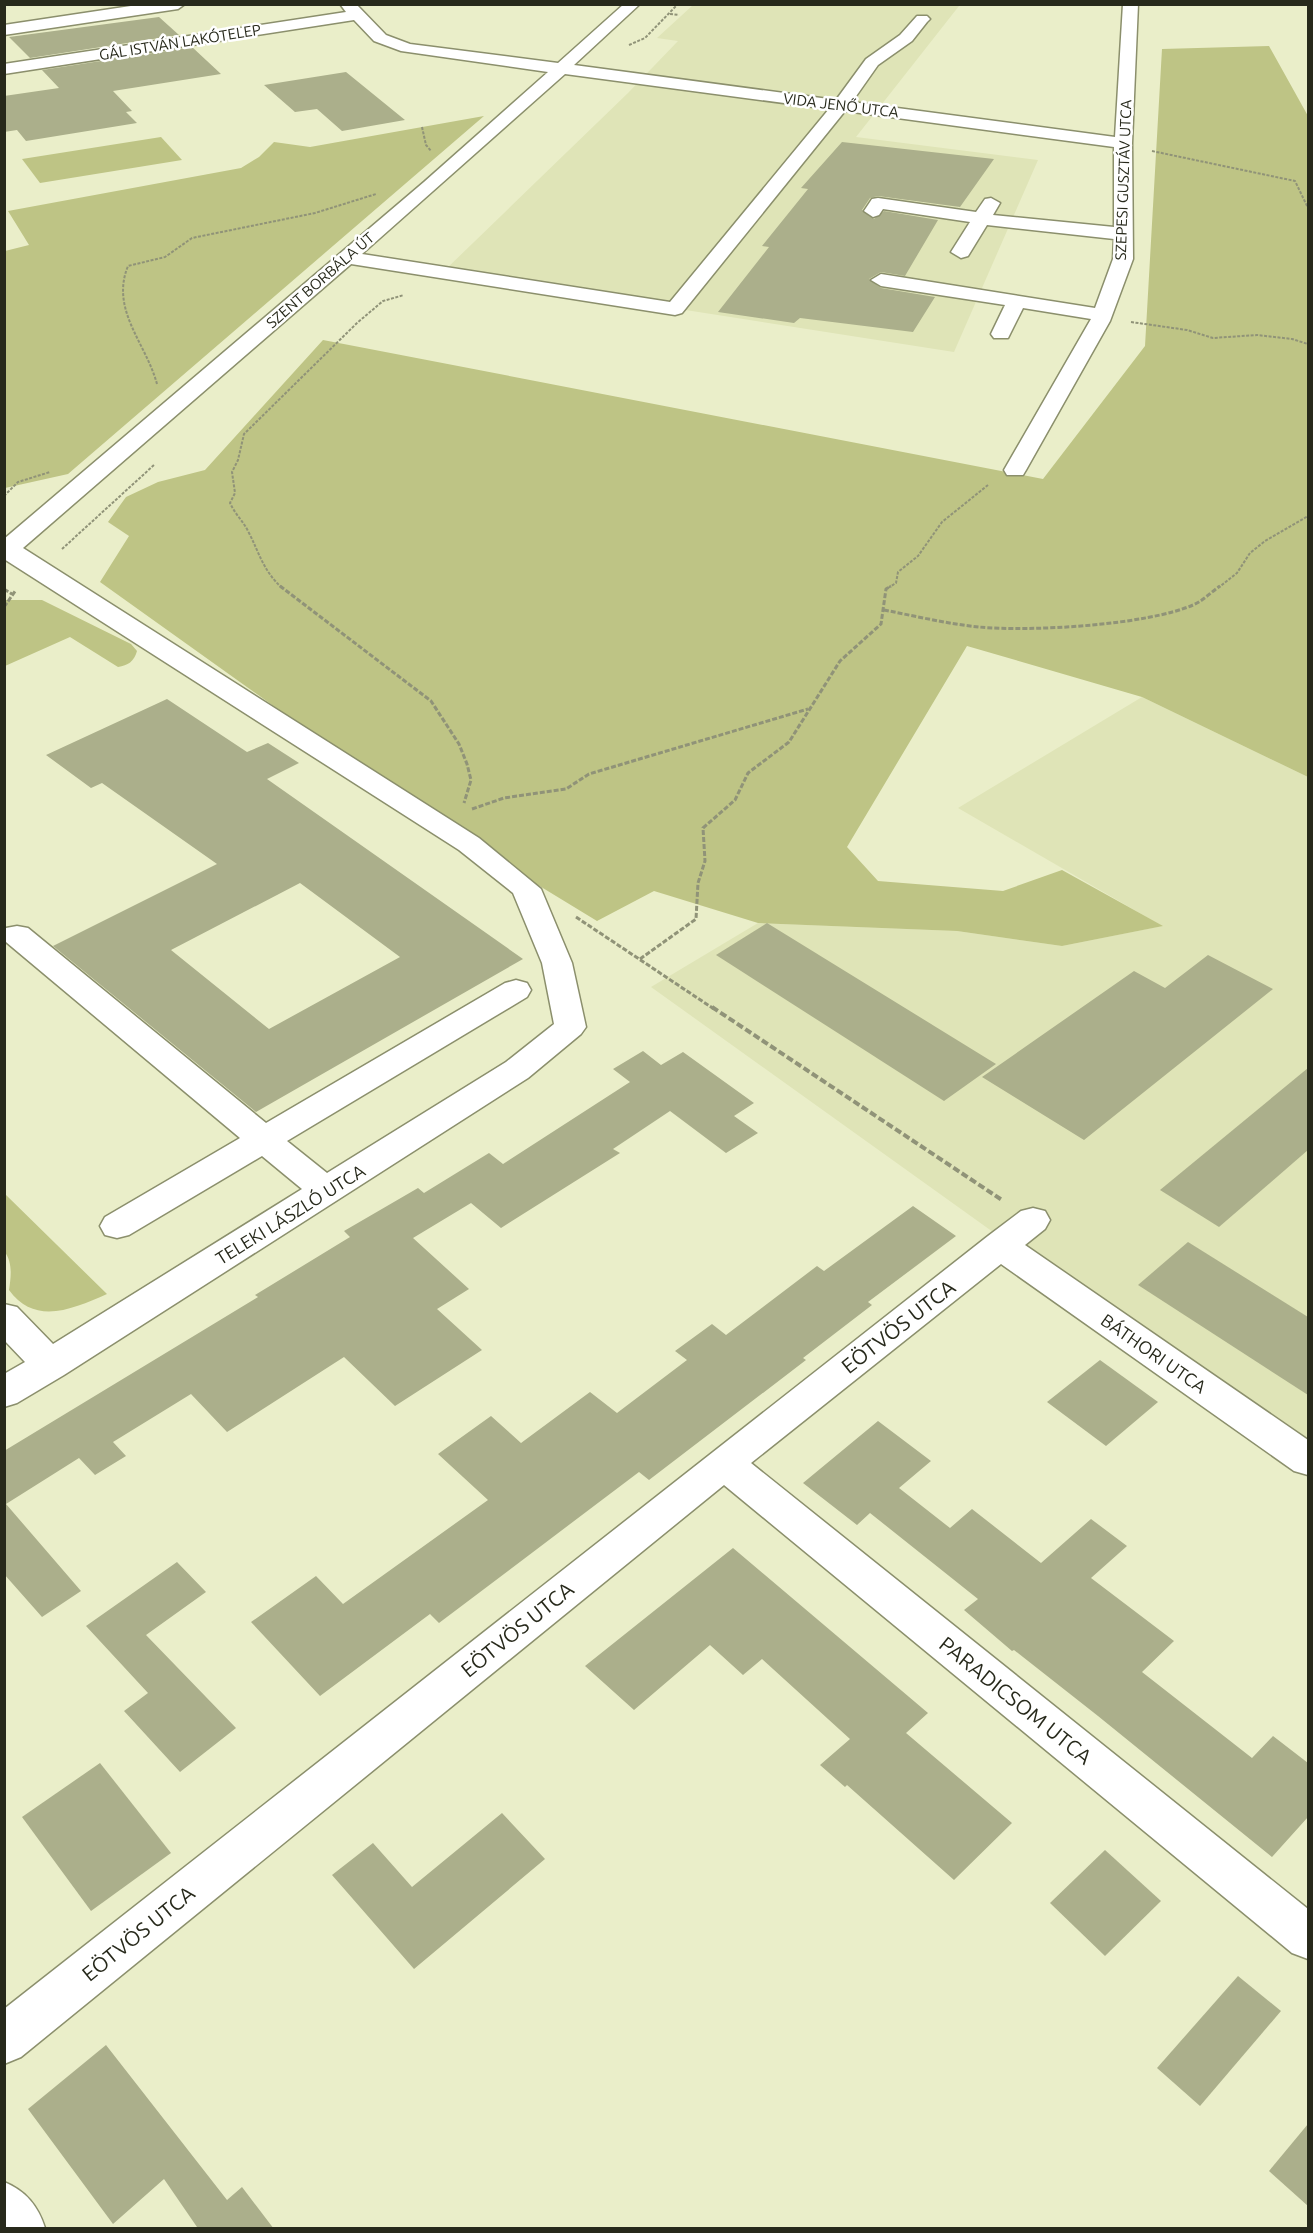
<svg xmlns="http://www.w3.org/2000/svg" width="1313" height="2233" viewBox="0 0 1313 2233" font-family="Ubuntu,sans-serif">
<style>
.built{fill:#dfe4b7}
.green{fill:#bec485}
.building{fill:#abaf8b;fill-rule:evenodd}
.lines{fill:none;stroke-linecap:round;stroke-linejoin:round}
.minor-casing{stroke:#8b8f6c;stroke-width:3}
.path-far2{stroke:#909378;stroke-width:2;stroke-dasharray:3 1.5;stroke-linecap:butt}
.path-far1{stroke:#909378;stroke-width:3;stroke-dasharray:5 2;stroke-linecap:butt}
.path{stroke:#909378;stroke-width:4;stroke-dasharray:7 3;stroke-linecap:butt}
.minor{fill:#fff;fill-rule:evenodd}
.labels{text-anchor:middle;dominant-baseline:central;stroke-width:5;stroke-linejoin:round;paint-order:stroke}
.far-street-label{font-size:15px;fill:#27291b;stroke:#fff}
.street-label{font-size:18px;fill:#27291b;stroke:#fff}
.near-street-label{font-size:21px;fill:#27291b;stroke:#fff}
</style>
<rect width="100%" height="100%" fill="#eaeec9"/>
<g class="built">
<polygon points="946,4 959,6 856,137 1038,160 954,352 443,272 628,93 678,41 657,38 693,5"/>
<polygon points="1142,697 1308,777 1308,1444 1000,1237 651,987 758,923 957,931 1062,946 1162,926 958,808"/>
</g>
<g class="green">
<polygon points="1269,46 1308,116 1308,777 1142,697 967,646 847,847 878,881 1003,891 1062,870 1163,926 1062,946 957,931 758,923 654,891 597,921 443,827 100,582 129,536 108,522 126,497 158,482 205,470 323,340 1043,479 1145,346 1162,49"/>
<polygon points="484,116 68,474 5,488 5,251 29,245 8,211 241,168 259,157 274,142 310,147"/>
<polygon points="161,137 182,160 40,183 22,159"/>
<path d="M5 600H42L131 644 137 651C134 662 128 665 118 667L70 637 5 666Z"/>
<path d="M4 1194H5L107 1294C73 1309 35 1326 9 1290 11 1277 13 1262 4 1251Z"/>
</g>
<g class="building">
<polygon points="159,17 179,35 30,58 9,37"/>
<polygon points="192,47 221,74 113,91 132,111 126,112 137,123 26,141 17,130 4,132 4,96 59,88 42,70"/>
<polygon points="346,72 405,120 342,131 317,109 295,112 264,85"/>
<polygon points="842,142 994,159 960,207 878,196 870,198 862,210 874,219 884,211 938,220 905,276 881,272 869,279 881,288 935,297 913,332 800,318 794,323 718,312 769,247 762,246 808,189 801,188"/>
<path d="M167 699 247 752 268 743 299 763 267 779 523 959 256 1112 53 946 217 864 102 783 91 788 46 755ZM300 883 400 957 269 1029 171 950Z"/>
<polygon points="767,923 996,1064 944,1101 716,955"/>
<polygon points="1208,955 1273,989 1084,1140 982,1077 1134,971 1165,988"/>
<polygon points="643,1051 661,1065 683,1052 754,1103 734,1116 758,1133 726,1153 670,1111 613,1149 620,1153 501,1228 471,1203 413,1238 469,1289 437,1309 482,1350 395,1406 344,1357 227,1432 191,1394 113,1442 126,1456 95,1475 79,1458 6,1504 81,1591 42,1617 4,1574 4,1451 258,1297 255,1295 350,1237 344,1231 418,1188 424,1193 489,1153 503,1164 630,1082 613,1069"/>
<polygon points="1308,1068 1308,1150 1219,1227 1160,1190"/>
<polygon points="913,1206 956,1236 868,1302 872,1305 803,1358 806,1360 649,1480 639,1472 439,1623 430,1614 320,1696 251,1622 316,1576 343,1604 488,1500 438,1454 491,1416 521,1443 590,1392 617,1413 687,1360 675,1351 712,1324 726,1335 817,1266 824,1271"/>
<polygon points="1188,1242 1308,1317 1308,1395 1138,1285"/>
<polygon points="1100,1360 1158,1402 1106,1446 1047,1402"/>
<polygon points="878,1421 931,1461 899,1488 950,1528 972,1509 1041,1563 1091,1519 1127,1546 1091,1578 1174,1641 1142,1672 1252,1758 1273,1736 1308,1763 1308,1817 1272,1857 1098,1716 1014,1650 1012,1651 964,1610 978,1599 870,1513 857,1525 803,1483"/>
<polygon points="733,1548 928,1713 906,1733 1012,1823 954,1880 847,1785 845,1787 820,1765 850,1739 762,1659 743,1675 710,1645 634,1710 585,1666"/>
<polygon points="177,1562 206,1592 146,1635 236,1728 180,1772 124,1711 148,1693 86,1626"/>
<polygon points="100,1763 171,1853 91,1911 22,1817"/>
<polygon points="502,1813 545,1859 414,1969 332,1875 373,1843 412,1887"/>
<polygon points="1105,1850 1161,1901 1105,1956 1050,1903"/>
<polygon points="1238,1976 1281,2011 1200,2106 1157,2068"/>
<polygon points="106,2045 227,2200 242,2187 274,2229 195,2229 197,2227 164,2179 113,2224 28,2109"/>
<polygon points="1308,2124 1308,2206 1269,2171"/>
</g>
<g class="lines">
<defs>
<g id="minor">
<polygon points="144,4 185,4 178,9 4,35 4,25"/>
<path d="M340 4H356L386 35 410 44 558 63 624 4H640L574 65 836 100 866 59 900 35 917 16H927L930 19 927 22 912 41 878 65 852 102 1115 137 1123 4H1138L1132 143 1133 259 1110 321 1026 470 1023 475H1007L1004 470 1091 319 1023 308 1008 338H994L991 334 1005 305 881 286 871 280 881 274 1095 308 1113 259 1114 239 987 225 968 256 961 258 951 252 970 222 883 209 879 215 873 217 864 211 872 199 878 198 976 212 985 199 991 198 1000 203 993 215 1114 227V147L845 111 682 313 675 315 351 264 23 548 479 838 541 889 572 963 586 1027 581 1034 528 1078 64 1375 17 1403 4 1407V1374L25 1362 4 1340V1304L17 1307 53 1344 302 1189 262 1156 129 1235 117 1238 105 1235 100 1226 105 1217 240 1138 6 942V928L17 926 28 928 266 1123 505 983 516 980 527 983 531 990 527 997 287 1141 327 1173 506 1062 554 1024 542 963 513 893 459 850 4 559V539L424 182 548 72 401 51 374 41 354 20 4 74V64L346 12ZM565 74 829 109 670 302 362 254Z"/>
<polygon points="1033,1208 1045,1211 1050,1220 1045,1229 1025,1245 1308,1440 1308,1475 1294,1471 1001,1264 751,1463 1308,1909 1308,1959 1292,1953 724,1485 21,2057 4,2064 4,2009 988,1236 1021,1211"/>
<path d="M4 2182C26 2191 38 2206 45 2228H4Z"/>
</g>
</defs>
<use href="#minor" class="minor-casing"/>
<g class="path-far2">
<polyline points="670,14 679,15"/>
<polyline points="629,45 645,38 678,4"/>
<polyline points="422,127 426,145 431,151"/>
<polyline points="1152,151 1295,181 1308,208"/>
<polyline points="1131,322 1187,330 1213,338 1257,335 1292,339 1308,344"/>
<path d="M157 384C146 343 110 310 128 266L165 257 192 238 315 213 376 194"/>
<polyline points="4,496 18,482 50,472"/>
<polyline points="62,549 154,465"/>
<path d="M282 588C262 569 260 554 248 531 243 521 235 514 230 503L235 493 232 472 238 460 244 434 357 323 383 301 404 295"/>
<polyline points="888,588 896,583 898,572 918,556 942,522 988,485"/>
<polyline points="1218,588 1237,573 1250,553 1265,541 1308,516"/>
</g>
<g class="path-far1">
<polyline points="280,586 431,701 459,744 467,764 471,780 464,803"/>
<polyline points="4,589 12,594"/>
<polyline points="4,607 16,590"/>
<path d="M884 610C915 616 948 624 979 627 1031 632 1147 625 1193 605 1203 601 1211 592 1220 586"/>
<polyline points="472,809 504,798 566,789 589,774 808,709"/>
<polyline points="576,917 714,1009"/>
<polyline points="640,959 696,919 698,883 705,861 703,828 735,800 748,773 789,742 840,661 881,624 886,589 891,586"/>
</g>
<polyline class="path" points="712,1007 1002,1200"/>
<use href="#minor" class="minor"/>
</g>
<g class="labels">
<g class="far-street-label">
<text transform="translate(180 42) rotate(-9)">GÁL ISTVÁN LAKÓTELEP</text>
<text transform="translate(841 105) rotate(7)">VIDA JENŐ UTCA</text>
<text transform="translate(1123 180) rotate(-88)">SZEPESI GUSZTÁV UTCA</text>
<text transform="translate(320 280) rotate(-41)">SZENT BORBÁLA ÚT</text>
</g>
<g class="street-label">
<text transform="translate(290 1214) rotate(-32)">TELEKI LÁSZLÓ UTCA</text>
<text transform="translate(1154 1353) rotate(35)">BÁTHORI UTCA</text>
</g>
<g class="near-street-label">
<text transform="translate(898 1326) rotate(-38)">EÖTVÖS UTCA</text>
<text transform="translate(517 1629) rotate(-39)">EÖTVÖS UTCA</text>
<text transform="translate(1016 1700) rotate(39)">PARADICSOM UTCA</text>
<text transform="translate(138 1933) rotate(-39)">EÖTVÖS UTCA</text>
</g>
</g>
<rect width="1313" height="2233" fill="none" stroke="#27291b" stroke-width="12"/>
</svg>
